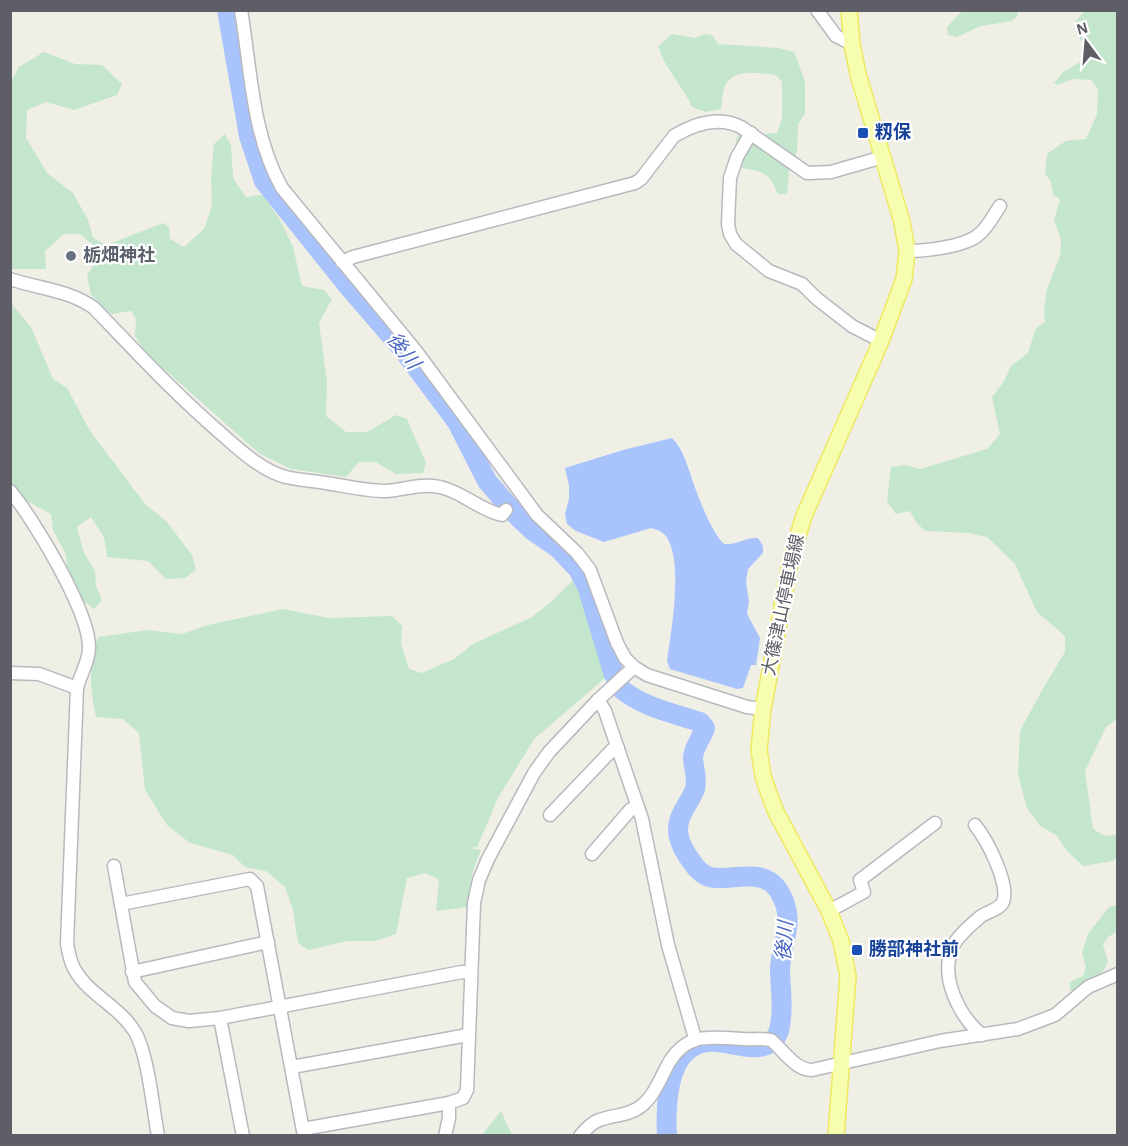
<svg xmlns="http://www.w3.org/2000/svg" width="1128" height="1146" viewBox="0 0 1128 1146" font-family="'Alegreya Sans','Noto Sans JP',sans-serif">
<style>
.green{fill:#c3e6cc}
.water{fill:#a9c3fd}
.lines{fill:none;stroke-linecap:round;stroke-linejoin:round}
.river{stroke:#a9c3fd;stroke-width:20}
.minor-casing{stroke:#b8b9bf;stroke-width:15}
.major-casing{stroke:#eee961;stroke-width:18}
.minor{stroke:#fff;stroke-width:12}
.major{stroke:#f6fdae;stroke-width:15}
.transit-dot{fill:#1a4fb4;stroke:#fff;stroke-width:2}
.worship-dot{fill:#6b7280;stroke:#fff;stroke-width:2}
.labels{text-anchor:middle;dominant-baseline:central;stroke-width:4.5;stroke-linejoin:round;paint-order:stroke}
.transit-label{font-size:18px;font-weight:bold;fill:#164399;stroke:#fff;text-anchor:start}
.worship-label{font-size:18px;font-weight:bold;fill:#5b616d;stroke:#fff;text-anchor:start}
.street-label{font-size:18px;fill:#5e5f66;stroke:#fff}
.water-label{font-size:20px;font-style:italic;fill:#4b67c1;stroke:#fff}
</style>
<rect width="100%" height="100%" fill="#efefe6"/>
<g class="green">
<polygon points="963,10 1017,11 1018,15 1012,21 981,26 957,37 948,35 947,27"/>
<polygon points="1084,11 1118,11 1118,718 1106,727 1085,771 1093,829 1105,836 1117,835 1118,857 1112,861 1083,866 1067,851 1056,835 1040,826 1027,808 1018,775 1020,731 1042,690 1065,652 1065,636 1037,612 1015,564 987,537 969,533 925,531 916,522 910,511 896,514 887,502 891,467 905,465 920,469 987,449 1000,434 992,397 1003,383 1011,366 1028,353 1036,328 1045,322 1044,309 1047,289 1060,256 1061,240 1054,220 1060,200 1053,194 1051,182 1045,173 1047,154 1066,141 1086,139 1097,114 1098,89 1091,80 1072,79 1057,85 1054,83 1063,72 1084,60 1087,53 1077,32 1075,23"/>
<path d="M672 34 695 38 705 34 712 35 718 44 778 48 794 52 805 81V114L798 124 797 152 789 171 787 194H778C769 172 764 172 742 168L736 139 738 135C756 139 760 133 777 133L782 119V82L776 75C758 73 731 67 724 89 722 95 722 103 721 109L706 112 692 107C683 86 665 69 658 46Z"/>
<polygon points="44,52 75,64 102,65 122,84 117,95 74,110 46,102 27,110 26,138 47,173 73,193 88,220 93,238 107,245 163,223 169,227 170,239 184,247 204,229 212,205 211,177 214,144 225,134 231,145 233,178 246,197 263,195 280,220 293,247 302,286 324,290 332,299 319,323 327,382 326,416 346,432 367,432 396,415 407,419 426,463 423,473 396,474 376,462 359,462 346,477 291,469 260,454 146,353 135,336 136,320 132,311 111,314 91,295 87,276 95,262 98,249 80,234 64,234 45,251 46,269 11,269 11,82 19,67"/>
<polygon points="10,302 31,327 53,379 67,388 90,431 145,504 167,522 192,555 196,570 185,578 166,579 148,561 107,557 104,537 91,517 77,527 84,553 95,571 96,586 102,600 94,609 78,597 67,566 66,554 53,530 51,514 25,500 11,486"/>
<path d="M574 579 583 586 593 617 606 665 605 678 534 739 498 798 477 847 468 848 481 850 473 870 467 907 436 911 439 880 426 873 407 878 396 934 375 941H347L309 950 298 943 293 910 285 887 266 871 245 867 233 855 190 843 167 825 145 790 139 733 123 719 96 717C90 689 88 664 98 637L148 630 182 634 208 625 283 609 329 618 392 616 402 626 401 644 409 669 422 673 454 659 473 644 532 617 551 602Z"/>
<polygon points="1117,905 1117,931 1107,938 1103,945 1108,962 1103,971 1075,993 1070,989 1070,982 1083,976 1086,968 1082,952 1088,934 1109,907"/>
<polygon points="501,1111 512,1135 482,1135"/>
</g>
<path class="water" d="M672 438C683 449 686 462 691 476 697 494 711 532 724 544 737 545 746 537 758 538L763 546V553L748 569 746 581 749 601 747 614 760 638 756 665H751L743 688 737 689 670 669 667 661C671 633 685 555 664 534 661 531 655 529 651 528L604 542 576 531 567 524 565 514 569 499V485L565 468 623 450Z"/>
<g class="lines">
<g class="river">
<polyline points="227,10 249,136 264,181 348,286 404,351 457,422 487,481 517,516 533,531 558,548 578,569 587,586 614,675"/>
<path d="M620 688C642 707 673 713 700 722L705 728C702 737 694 747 693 757 693 767 698 778 695 789 690 803 678 813 678 830 678 839 682 847 687 855 692 862 697 871 705 875 724 886 763 862 780 893 796 920 782 941 780 968 780 985 783 1002 781 1018 780 1029 778 1040 767 1045 753 1051 732 1043 717 1042 668 1037 665 1100 667 1136"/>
</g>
<defs>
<g id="minor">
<path d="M241 10C251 70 252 135 282 188L416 351 537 515 577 553 590 570 617 643 625 658 634 667 647 675 747 707 763 709"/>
<polyline points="817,10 836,36 852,44"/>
<polyline points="751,133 737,157 730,178 728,224 730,234 736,244 769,271 802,284 816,298 852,326 881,341"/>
<path d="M907 251C925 251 962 247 977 236 987 229 993 216 1000 206"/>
<path d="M342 262 353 257 635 183 641 179 674 136C694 124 719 116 741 127L807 173 831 172 883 157"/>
<path d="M10 279C40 289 69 290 94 308 137 353 178 397 225 437 242 452 263 471 286 477 299 480 313 481 326 483 346 486 366 491 385 491 405 490 419 483 440 487 463 492 479 510 502 515L506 510"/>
<path d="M10 491C34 519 90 613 89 648 89 662 80 675 77 688L67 944C69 952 70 963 75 970 89 995 120 1007 135 1032 148 1054 153 1109 158 1136"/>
<polyline points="10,673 39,674 77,688"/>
<polyline points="598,700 605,711 642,819 668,945 695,1038"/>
<polyline points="550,815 612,750 618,748"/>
<path d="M975 825C987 840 1010 884 1003 902 999 910 986 912 980 917 970 926 957 936 952 948 940 978 959 1016 982 1035"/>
<polyline points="592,854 631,809 638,807"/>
<polyline points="114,866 135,982 155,1006 172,1018 189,1021 220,1018 462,972 471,973"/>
<polyline points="121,904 250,879 257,886 304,1136"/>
<polyline points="829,911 864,892 860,880 935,823"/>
<polyline points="132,972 268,942"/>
<polyline points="220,1018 243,1136"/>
<polyline points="292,1067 468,1035"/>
<polyline points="303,1129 449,1103 463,1098 467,1090 474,903 479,880 488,859 534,773 549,752 598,700 634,667"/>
<polyline points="445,1136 449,1118 449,1103"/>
<path d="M580 1136C585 1130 590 1124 597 1121 611 1115 628 1116 640 1107 655 1096 661 1076 670 1061 689 1031 713 1038 744 1039 752 1040 762 1038 771 1040 783 1050 795 1070 812 1070L940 1041 1018 1029 1055 1015 1088 987 1118 974"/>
</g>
<polyline id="major" points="836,1136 848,976 841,941 829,911 776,812 769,794 763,776 759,750 763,709 791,558 804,516 881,341 904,279 907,251 902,222 858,74 852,44 849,10"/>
</defs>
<use href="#minor" class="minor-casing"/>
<use href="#major" class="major-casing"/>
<use href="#minor" class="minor"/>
<use href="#major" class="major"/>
</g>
<g class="transit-dot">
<rect x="857" y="127" width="12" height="12" rx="3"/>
<rect x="851" y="944" width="12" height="12" rx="3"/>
</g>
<circle class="worship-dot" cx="71" cy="256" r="6"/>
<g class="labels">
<g class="transit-label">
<text x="875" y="133">籾保</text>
<text x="869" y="950">勝部神社前</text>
</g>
<g class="worship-label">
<text x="83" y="256">栃畑神社</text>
</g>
<g class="street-label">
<text transform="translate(784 605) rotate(-78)">大篠津山停車場線</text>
</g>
<g class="water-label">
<text transform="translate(403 351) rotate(52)">後川</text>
<text transform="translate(785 941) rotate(-86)">後川</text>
</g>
</g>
<rect width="1128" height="1146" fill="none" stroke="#5e5f66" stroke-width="24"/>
<g transform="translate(1086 42) rotate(344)" stroke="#ffffff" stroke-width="4.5" paint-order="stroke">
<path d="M0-4.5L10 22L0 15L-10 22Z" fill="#5e5f66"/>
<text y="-9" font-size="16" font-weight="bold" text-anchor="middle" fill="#5e5f66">N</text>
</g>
</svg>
